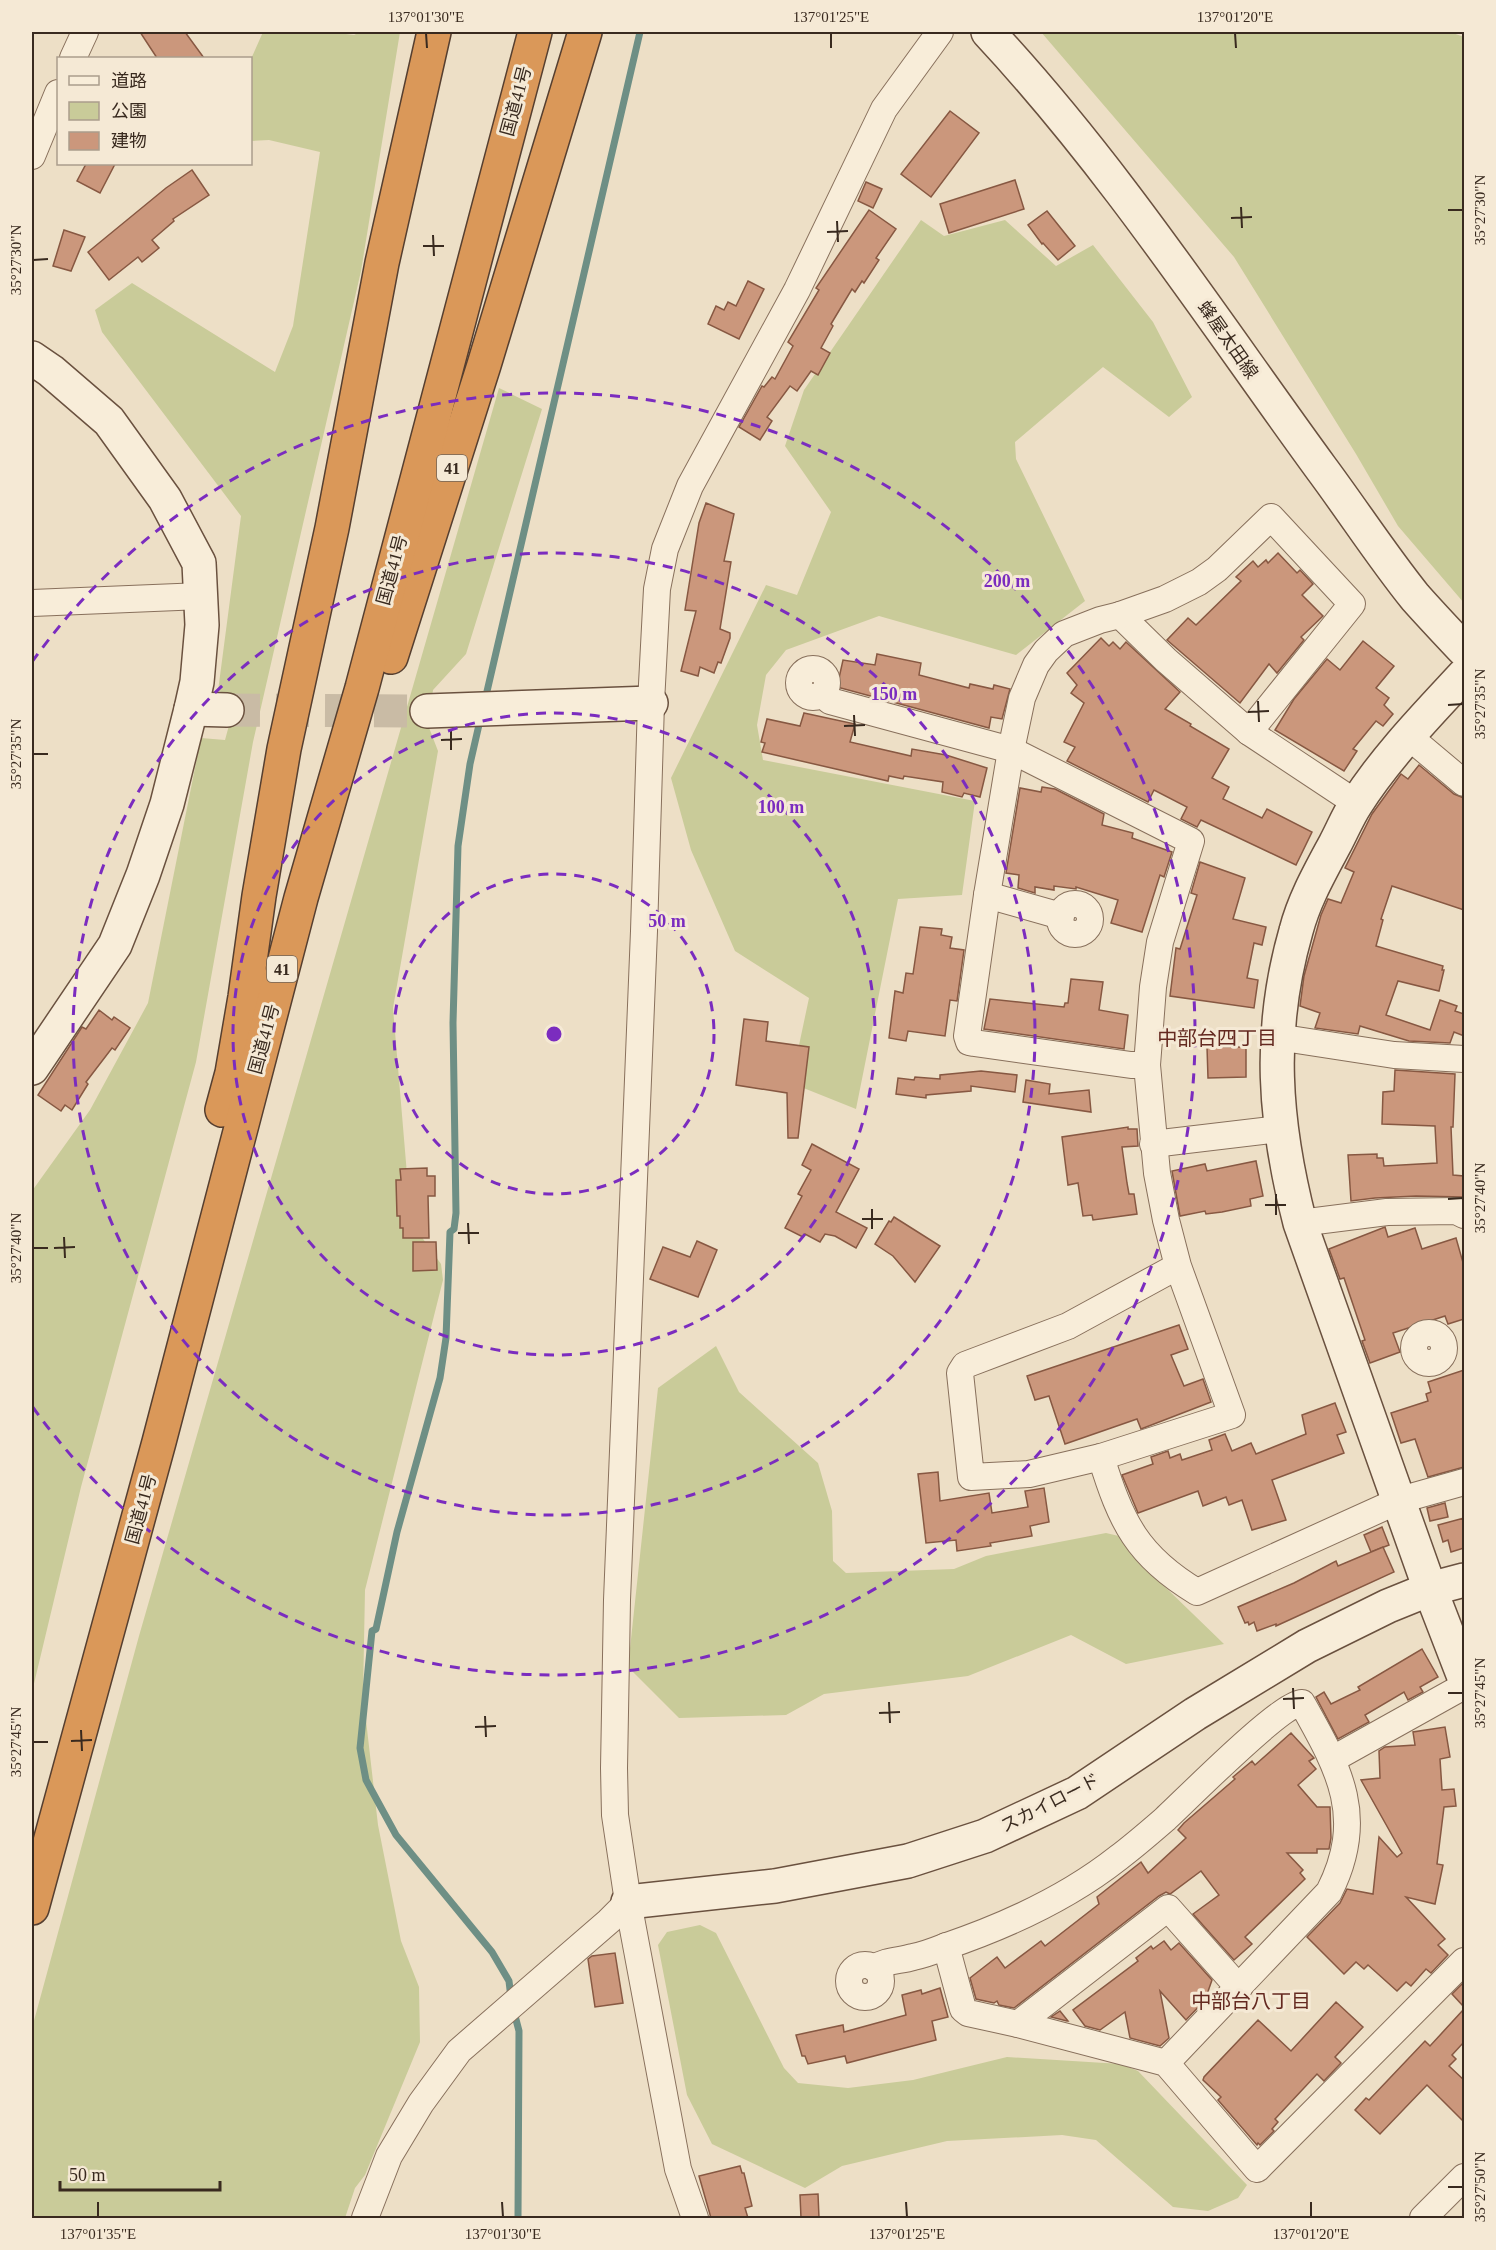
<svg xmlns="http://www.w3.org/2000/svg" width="1496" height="2250" viewBox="0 0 1496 2250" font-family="'Times New Roman','Noto Sans JP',serif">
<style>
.green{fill:#c9cb99}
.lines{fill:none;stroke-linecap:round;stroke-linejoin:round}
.stream{stroke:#6e8f85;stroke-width:7}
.building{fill:#cb977c;stroke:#875842;stroke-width:1.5}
.secondary-tunnel{stroke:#c9bba5;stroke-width:33;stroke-dasharray:33 16;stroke-linecap:butt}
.street-casing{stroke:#88705c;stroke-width:28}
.secondary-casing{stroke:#6a513f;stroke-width:36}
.highway-casing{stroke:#563f30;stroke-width:36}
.street{stroke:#f8edd9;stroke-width:26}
.secondary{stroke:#f8edd9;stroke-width:33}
.highway{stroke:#da9859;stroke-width:33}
.ticks{fill:none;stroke:#392a1f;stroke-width:2}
.ring{fill:none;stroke:#7b2cbf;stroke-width:3;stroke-dasharray:10 8}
.labels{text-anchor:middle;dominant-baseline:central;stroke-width:6;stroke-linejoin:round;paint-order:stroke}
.shield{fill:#f5e9d5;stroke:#716356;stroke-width:1.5}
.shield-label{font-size:16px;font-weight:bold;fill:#392a1f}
.street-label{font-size:18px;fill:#392a1f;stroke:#f5e9d5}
.neighbourhood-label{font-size:20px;fill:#642920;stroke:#f5e9d5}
.centre{fill:#7b2cbf;stroke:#f5e9d5;stroke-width:3}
.ring-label{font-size:18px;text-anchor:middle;font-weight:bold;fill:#7b2cbf;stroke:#f5e9d5;stroke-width:6;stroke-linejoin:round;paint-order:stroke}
.neatline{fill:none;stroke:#392a1f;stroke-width:2}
.ticks-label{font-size:15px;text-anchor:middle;fill:#392a1f}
</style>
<rect width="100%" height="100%" fill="#eddfc6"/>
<g class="green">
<polygon points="263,32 330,32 354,35 360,32 400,32 361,271 253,742 196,1062 81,1487 32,1692 32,1191 90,1110 148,1003 201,738 225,740 237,696 218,691 241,516 102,332 95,310 132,283 275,372 293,326 320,152 269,140 251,141 251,59"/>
<polygon points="1041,32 1450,32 1464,37 1464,603 1398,526 1356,454 1234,257"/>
<polygon points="921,220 944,236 1005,220 1056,266 1093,245 1153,322 1192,397 1169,417 1103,367 1015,442 1016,459 1085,601 1016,655 879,616 786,650 766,675 757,725 763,760 975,801 962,895 898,899 856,1109 791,1083 809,998 735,951 691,850 671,778 766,585 797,595 831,512 785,446 804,390"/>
<polygon points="499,388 542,409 466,654 433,690 428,725 438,751 393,1008 411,1222 441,1264 443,1280 365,1590 363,1694 378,1825 401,1941 419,1987 420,2042 365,2175 355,2188 345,2218 32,2218 32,2028 139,1636"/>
<polygon points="716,1346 739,1392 818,1463 832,1511 833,1561 846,1573 954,1569 986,1556 1106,1533 1123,1537 1130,1553 1224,1644 1126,1664 1071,1635 968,1676 824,1694 786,1715 679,1718 628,1667 658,1388"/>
<polygon points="700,1925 716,1933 784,2068 798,2083 848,2088 913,2080 1007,2057 1121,2064 1138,2071 1247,2185 1238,2198 1208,2211 1173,2207 1096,2140 1062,2135 947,2141 842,2166 805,2188 712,2144 687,2095 658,1945 667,1932"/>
</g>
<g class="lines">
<g class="stream">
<polyline points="485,700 640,32"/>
<polyline points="481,716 470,764 458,846 453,1023 456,1213 454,1229 450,1232 446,1338 440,1378 397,1532 376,1629 372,1631 360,1748 366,1780 396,1835 492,1952 509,1981 511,1998"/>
<polyline points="514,2012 519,2031 518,2218"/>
</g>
</g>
<g class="building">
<polygon points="140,32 185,32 204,58 157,58"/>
<polygon points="950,111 979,133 931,197 901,174"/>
<polygon points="86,164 115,164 100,193 77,181"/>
<polygon points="192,170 209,195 173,219 174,221 152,240 159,248 142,262 138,257 109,280 88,252 166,188"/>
<polygon points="1015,180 1024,209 949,233 940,204"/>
<polygon points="866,182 882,189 873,208 858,201"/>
<polygon points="869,210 896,229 876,258 879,260 864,283 862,281 855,292 852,289 831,324 833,326 821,348 830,353 818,375 811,371 797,391 790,386 767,417 772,421 760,440 739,427 762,386 764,387 772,377 775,379 793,346 788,342 819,290 816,288"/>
<polygon points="1047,211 1075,246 1058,260 1043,243 1042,244 1028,225"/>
<polygon points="64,230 85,237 71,271 53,266"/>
<polygon points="748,281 764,289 739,339 708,324 716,306 724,310 728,302 736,306"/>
<polygon points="706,503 734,514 724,561 731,562 720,629 730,633 730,638 721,663 718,662 714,673 700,667 698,676 681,671 696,611 685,610 699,523"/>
<polygon points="1278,553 1297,573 1300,570 1313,584 1302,595 1323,616 1301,637 1304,640 1277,673 1269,664 1240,703 1167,640 1188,618 1196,625 1241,581 1236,577 1253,561 1258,567 1266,560 1268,563"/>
<polygon points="1101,638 1109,646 1113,642 1120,649 1126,642 1180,692 1165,709 1191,724 1190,726 1229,749 1212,778 1229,787 1223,799 1262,818 1267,809 1312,832 1296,865 1201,820 1197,827 1181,819 1187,807 1154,790 1148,802 1067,761 1075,747 1064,742 1084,703 1071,693 1077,685 1067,673"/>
<polygon points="1363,641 1394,666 1376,688 1389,698 1384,705 1393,714 1383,726 1376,721 1353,749 1357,751 1344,771 1275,730 1294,699 1327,659 1340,670"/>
<polygon points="877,654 921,663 919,675 969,688 970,684 993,689 994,685 1010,689 1002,719 991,717 989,728 837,687 843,660 875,665"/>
<polygon points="804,713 855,724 850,742 911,756 912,749 946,755 987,768 980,797 964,793 962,797 942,792 943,782 904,776 903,779 889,776 888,781 762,752 765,743 761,742 767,719 800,726"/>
<polygon points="1419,765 1454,794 1464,798 1464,910 1392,886 1381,919 1383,920 1376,946 1443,966 1442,970 1444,970 1439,991 1398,981 1386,1015 1430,1030 1440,1000 1457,1006 1455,1011 1464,1014 1464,1036 1454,1032 1450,1043 1409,1041 1360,1026 1358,1034 1315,1028 1320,1013 1300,1006 1304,976 1321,915 1328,899 1341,903 1354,872 1345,868 1372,814 1401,774 1408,779"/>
<polygon points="1042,787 1055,789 1104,814 1102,825 1133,833 1132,838 1172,852 1164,877 1160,875 1142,932 1111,923 1118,900 1076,887 1076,889 1054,886 1054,890 1035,887 1035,893 1018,888 1019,875 1006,873 1020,788 1041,792"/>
<polygon points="1200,862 1245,878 1233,919 1266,927 1262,945 1254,943 1247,978 1258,980 1254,1008 1170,996 1176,948 1180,949 1197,895 1191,893"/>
<polygon points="920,927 942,929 941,935 952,937 950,948 964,950 957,1001 950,1000 945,1036 908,1031 906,1041 889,1038 895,991 903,993 906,973 913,974"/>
<polygon points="1071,979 1103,982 1099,1010 1128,1015 1124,1049 984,1029 990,999 1064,1007 1065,1003 1068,1003"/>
<polygon points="99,1010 112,1020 114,1017 130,1028 115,1050 112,1048 86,1082 88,1084 72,1110 65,1105 61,1111 38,1095 82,1027 86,1029"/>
<polygon points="744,1019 768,1022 766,1041 809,1047 798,1138 788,1138 787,1093 736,1085"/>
<polygon points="1207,1047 1246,1047 1246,1077 1208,1078"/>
<polygon points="1395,1070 1455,1074 1453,1127 1451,1127 1453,1175 1464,1176 1464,1197 1416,1196 1375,1198 1351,1201 1348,1155 1377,1154 1377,1158 1383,1158 1384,1166 1437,1163 1435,1126 1382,1124 1383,1092 1394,1091"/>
<polygon points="981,1071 1017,1075 1015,1092 971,1086 971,1091 926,1095 926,1098 896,1094 898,1078 914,1080 915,1077 940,1079 940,1075"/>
<polygon points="1026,1080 1050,1084 1049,1094 1089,1090 1091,1112 1023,1102"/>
<polygon points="1128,1127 1128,1129 1137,1129 1138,1146 1122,1147 1127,1183 1129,1194 1134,1194 1137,1214 1093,1220 1092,1215 1083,1216 1078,1183 1068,1185 1062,1137"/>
<polygon points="812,1144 859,1169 836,1212 867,1228 856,1248 835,1236 825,1234 820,1242 805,1234 803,1237 785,1228 802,1196 798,1194 811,1170 802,1165"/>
<polygon points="1256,1161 1263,1196 1250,1199 1251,1206 1222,1212 1206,1214 1205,1211 1180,1216 1172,1171 1205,1164 1207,1171"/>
<polygon points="427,1168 427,1176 435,1176 435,1196 428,1196 429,1238 403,1238 403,1228 400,1228 400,1216 397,1216 396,1180 401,1180 400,1169"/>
<polygon points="894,1217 940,1246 915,1282 893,1256 875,1244 889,1221 891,1222"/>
<polygon points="1385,1227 1388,1237 1415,1228 1422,1249 1456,1238 1464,1266 1464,1319 1448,1324 1445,1316 1393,1333 1400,1352 1370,1363 1362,1341 1365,1340 1344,1278 1340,1279 1329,1249"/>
<polygon points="697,1241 717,1250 698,1297 650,1279 663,1247 690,1257"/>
<polygon points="413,1242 436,1242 437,1270 413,1271"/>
<polygon points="1179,1325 1188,1349 1171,1355 1184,1386 1203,1379 1211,1402 1141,1429 1137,1419 1065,1444 1049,1396 1035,1400 1027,1376"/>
<polygon points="1464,1370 1464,1467 1428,1477 1415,1439 1401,1443 1391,1413 1428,1401 1426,1394 1431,1392 1428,1382"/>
<polygon points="1335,1403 1346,1432 1337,1435 1344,1453 1272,1480 1286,1520 1252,1530 1242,1500 1229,1505 1226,1497 1203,1506 1198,1491 1138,1513 1122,1475 1153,1464 1151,1457 1168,1451 1170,1458 1180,1454 1182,1460 1212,1450 1209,1440 1225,1434 1232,1451 1251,1443 1256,1454 1306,1434 1302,1415"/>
<polygon points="938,1472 940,1501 989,1493 992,1513 1028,1507 1025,1491 1044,1488 1049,1522 1030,1526 1032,1536 990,1543 991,1546 957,1551 956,1540 926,1543 918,1474"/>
<polygon points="1445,1503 1448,1517 1430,1521 1427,1508"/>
<polygon points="1464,1518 1464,1548 1451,1552 1448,1540 1443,1542 1438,1525"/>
<polygon points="1382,1527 1389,1545 1371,1552 1364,1535"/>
<polygon points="1383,1547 1394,1572 1276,1626 1276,1624 1257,1631 1254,1622 1249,1625 1248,1622 1245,1623 1238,1607 1294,1583 1336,1561 1338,1566"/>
<polygon points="1422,1649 1438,1677 1420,1687 1423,1692 1408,1700 1404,1692 1365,1715 1369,1722 1338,1739 1316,1697 1324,1692 1331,1704 1360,1690 1358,1687"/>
<polygon points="1445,1727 1450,1757 1440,1759 1442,1790 1454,1789 1456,1806 1444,1807 1437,1864 1443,1865 1435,1904 1406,1897 1445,1939 1438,1945 1448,1955 1431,1973 1426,1969 1411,1986 1406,1982 1397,1991 1368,1965 1364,1969 1356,1962 1344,1974 1307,1937 1340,1903 1347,1889 1373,1894 1379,1837 1397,1857 1402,1853 1361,1780 1380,1778 1379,1751 1385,1747 1415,1745 1413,1732"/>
<polygon points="1291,1733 1314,1758 1309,1761 1316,1769 1298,1785 1317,1807 1330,1807 1331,1838 1329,1849 1317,1849 1317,1853 1287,1853 1303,1870 1300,1873 1305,1879 1245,1937 1252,1944 1234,1960 1193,1914 1219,1895 1201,1871 1170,1894 1166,1892 1159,1896 1014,2008 999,2005 997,2001 994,2003 976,1999 970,1978 997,1957 1005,1968 1041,1941 1045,1946 1099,1904 1097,1897 1141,1862 1148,1873 1186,1838 1178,1830 1184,1823 1235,1779 1233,1777 1252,1761 1255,1765"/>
<polygon points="1164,1941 1171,1950 1179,1943 1212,1980 1205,2000 1186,2020 1160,1991 1169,2038 1160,2046 1130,2038 1125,2012 1100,2030 1085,2026 1073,2010 1138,1961 1136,1958 1151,1946 1153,1949"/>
<polygon points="615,1953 623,2003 595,2007 588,1959 592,1956"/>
<polygon points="1464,1982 1464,2007 1452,1994"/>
<polygon points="940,1988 948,2017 932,2021 936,2040 847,2063 845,2056 808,2064 805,2056 802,2056 796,2035 843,2025 844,2032 906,2015 902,1995 921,1990 922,1994"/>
<polygon points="1336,2002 1363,2027 1335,2057 1341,2063 1324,2081 1317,2074 1275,2119 1278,2122 1272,2129 1274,2131 1260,2145 1258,2143 1257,2145 1218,2100 1221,2097 1203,2080 1204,2077 1258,2020 1291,2051"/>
<polygon points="1464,2009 1464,2042 1452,2055 1456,2059 1449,2066 1464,2080 1464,2122 1427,2085 1380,2134 1355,2110 1366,2098 1369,2100 1425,2041 1430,2046"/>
<polygon points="1060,2011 1068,2021 1067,2021 1051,2017"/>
<polygon points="740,2166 742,2173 744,2173 752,2206 745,2208 748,2218 711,2218 699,2176"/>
<polygon points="818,2194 819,2218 801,2218 800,2195"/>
</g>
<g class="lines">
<polyline class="secondary-tunnel" points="227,710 427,711"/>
<defs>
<g id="street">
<polyline points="73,58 85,32"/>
<polyline points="32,156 58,93"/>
<polyline points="32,603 202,596"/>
<polyline points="1120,615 1166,660 1249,732 1356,803"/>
<circle cx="813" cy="683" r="14"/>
<polyline points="822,694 830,701 1011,750 1191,841 1160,942 1153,987 1147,1065 1157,1173 1166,1220 1178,1266 1232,1415 1101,1457 1029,1474 971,1477 960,1373 965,1365 1068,1326 1178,1266"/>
<polyline points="1408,736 1464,783"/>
<polyline points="987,895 1061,916"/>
<circle cx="1075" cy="919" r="15"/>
<polyline points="1277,1037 1394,1055 1464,1059"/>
<polyline points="1147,1065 1131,1065 974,1043 969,1042 967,1036 987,895 1011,750 1022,698 1036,665 1046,651 1064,634 1100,620 1120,615 1165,599 1199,582 1217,569 1271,517 1352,604 1249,732"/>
<polyline points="1153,1144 1280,1129"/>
<polyline points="1300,1223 1387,1212 1456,1211 1464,1215"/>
<circle cx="1429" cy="1348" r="15"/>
<path d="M1101 1457C1121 1522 1137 1556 1197 1592L1400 1500 1464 1482"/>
<polyline points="1333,1759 1464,1686"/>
<polyline points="946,1946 963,2009 968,2013 1018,2024 1166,2063 1257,2169 1464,1961"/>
<circle cx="865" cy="1981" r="16"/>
<path d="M874 1968C886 1960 900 1961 913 1957 923 1955 934 1951 944 1947 1006 1926 1066 1899 1118 1858 1134 1846 1149 1833 1164 1820 1186 1800 1280 1704 1302 1703 1339 1769 1367 1817 1329 1892L1166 2063"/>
<polyline points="1018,2024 1168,1908 1239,1988"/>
<polyline points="365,2218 389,2156 421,2103 459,2051 609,1921 628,1902"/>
<polyline points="695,2218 678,2169 628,1902 615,1815 614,1768 617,1600 644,931 651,703 657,589 665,549 690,486 797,290 884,109 940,32"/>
<polyline points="1423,2218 1464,2177"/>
</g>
<g id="secondary">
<path d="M988 32C1113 166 1213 320 1321 468 1353 511 1382 556 1415 597 1431 615 1448 633 1464 650"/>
<polyline points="32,358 51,371 109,421 165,499 199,563 202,625 197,682 191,709 167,804 143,875 115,945 32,1068"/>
<path d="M1464 675C1427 715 1386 757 1356 804 1348 816 1342 831 1335 844 1320 872 1304 900 1296 931 1267 1032 1274 1122 1300 1223L1430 1589 1464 1677"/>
<polyline points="191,709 227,710"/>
<polyline points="427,711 651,703"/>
<polyline points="628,1902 775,1886 908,1861 985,1836 1077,1793 1195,1714 1307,1646 1388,1606 1430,1589 1464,1580"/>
</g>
<g id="highway">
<polyline points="391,657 484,365 585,32"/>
<polyline points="222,1110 232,1073 245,997 259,896 284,749 332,528 382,263 434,32"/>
<polyline points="32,1908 159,1442 301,898 362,688 535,32"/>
</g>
</defs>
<use href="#street" class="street-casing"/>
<use href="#secondary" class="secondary-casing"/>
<use href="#highway" class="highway-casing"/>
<use href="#street" class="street"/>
<use href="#secondary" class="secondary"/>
<use href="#highway" class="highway"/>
</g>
<path class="ticks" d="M426 33 427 48M831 33V48M1235 33 1236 48M1241 207 1242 228M1448 210H1463M1231 218 1252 217M837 221 838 242M827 232 848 231M433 235 434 256M423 246H444M33 260 48 259M1258 701 1259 722M1448 705 1463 704M1248 712 1269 711M854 715 855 736M844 726 865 725M451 729V750M441 740 462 739M33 754H48M1276 1194V1215M1448 1199 1463 1198M1265 1205H1286M872 1209V1229M862 1219H883M468 1223 469 1244M458 1233H479M64 1237 65 1258M33 1248H48M54 1248 75 1247M1293 1688 1294 1709M1448 1693H1463M1283 1699 1304 1698M889 1702 890 1723M879 1713 900 1712M485 1716 486 1737M475 1727 496 1726M81 1730 82 1751M71 1741 92 1740M33 1742H48M1448 2187H1463M98 2202V2217M502 2202 503 2217M906 2202 907 2217M1311 2202V2217"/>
<g class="ring">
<circle cx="554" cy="1034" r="160"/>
<circle cx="554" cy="1034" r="321"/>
<circle cx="554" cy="1034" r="481"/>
<path d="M32 662A641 641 0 1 1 32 1406"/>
</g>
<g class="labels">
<g class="shield">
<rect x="437" y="455" width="30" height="26" rx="4.5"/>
<rect x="267" y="956" width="30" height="26" rx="4.5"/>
</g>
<g class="shield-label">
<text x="452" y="468">41</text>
<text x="282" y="969">41</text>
</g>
<g class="street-label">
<text transform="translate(516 101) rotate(-75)">国道41号</text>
<text transform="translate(1228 340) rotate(55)">蜂屋太田線</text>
<text transform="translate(392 570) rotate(-75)">国道41号</text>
<text transform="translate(264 1039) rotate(-75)">国道41号</text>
<text transform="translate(141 1509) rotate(-75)">国道41号</text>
<text transform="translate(1050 1803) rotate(-27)">スカイロード</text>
</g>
<g class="neighbourhood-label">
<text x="1217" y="1038">中部台四丁目</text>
<text x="1251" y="2001">中部台八丁目</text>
</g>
</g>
<circle cx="554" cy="1034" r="9" class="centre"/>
<g class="ring-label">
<text x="1007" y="587">200 m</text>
<text x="894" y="700">150 m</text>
<text x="781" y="813">100 m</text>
<text x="667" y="927">50 m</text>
</g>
<rect width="1496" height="2250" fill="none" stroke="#f5e9d5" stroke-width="66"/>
<rect x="57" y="57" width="195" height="108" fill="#f5e9d5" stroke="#aa9d8c" stroke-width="1.5"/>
<rect x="69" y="76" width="30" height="9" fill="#f8edd9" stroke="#aa9d8c" stroke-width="1.5"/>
<text x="111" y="87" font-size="18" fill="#392a1f">道路</text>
<rect x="69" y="102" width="30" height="18" fill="#c9cb99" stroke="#aa9d8c" stroke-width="1.5"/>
<text x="111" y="117" font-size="18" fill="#392a1f">公園</text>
<rect x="69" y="132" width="30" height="18" fill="#cb977c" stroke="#aa9d8c" stroke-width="1.5"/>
<text x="111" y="147" font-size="18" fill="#392a1f">建物</text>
<path d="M60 2181v9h160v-9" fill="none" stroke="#392a1f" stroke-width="3"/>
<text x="69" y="2181" font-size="18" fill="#392a1f" stroke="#f5e9d5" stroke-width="4.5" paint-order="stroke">50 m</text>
<rect x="33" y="33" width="1430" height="2184" class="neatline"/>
<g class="ticks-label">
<text x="426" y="22">137°01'30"E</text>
<text x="831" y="22">137°01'25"E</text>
<text x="1235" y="22">137°01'20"E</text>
<text transform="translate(1480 210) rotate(-90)" y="5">35°27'30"N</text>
<text transform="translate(16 260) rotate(-90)" y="5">35°27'30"N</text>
<text transform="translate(1480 704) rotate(-90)" y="5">35°27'35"N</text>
<text transform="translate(16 754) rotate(-90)" y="5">35°27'35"N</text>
<text transform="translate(1480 1198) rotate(-90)" y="5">35°27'40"N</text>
<text transform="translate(16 1248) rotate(-90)" y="5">35°27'40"N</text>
<text transform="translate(1480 1693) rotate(-90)" y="5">35°27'45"N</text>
<text transform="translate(16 1742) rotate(-90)" y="5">35°27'45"N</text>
<text transform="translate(1480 2187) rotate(-90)" y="5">35°27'50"N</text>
<text x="98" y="2239">137°01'35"E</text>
<text x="503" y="2239">137°01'30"E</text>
<text x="907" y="2239">137°01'25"E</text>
<text x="1311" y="2239">137°01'20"E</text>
</g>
</svg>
